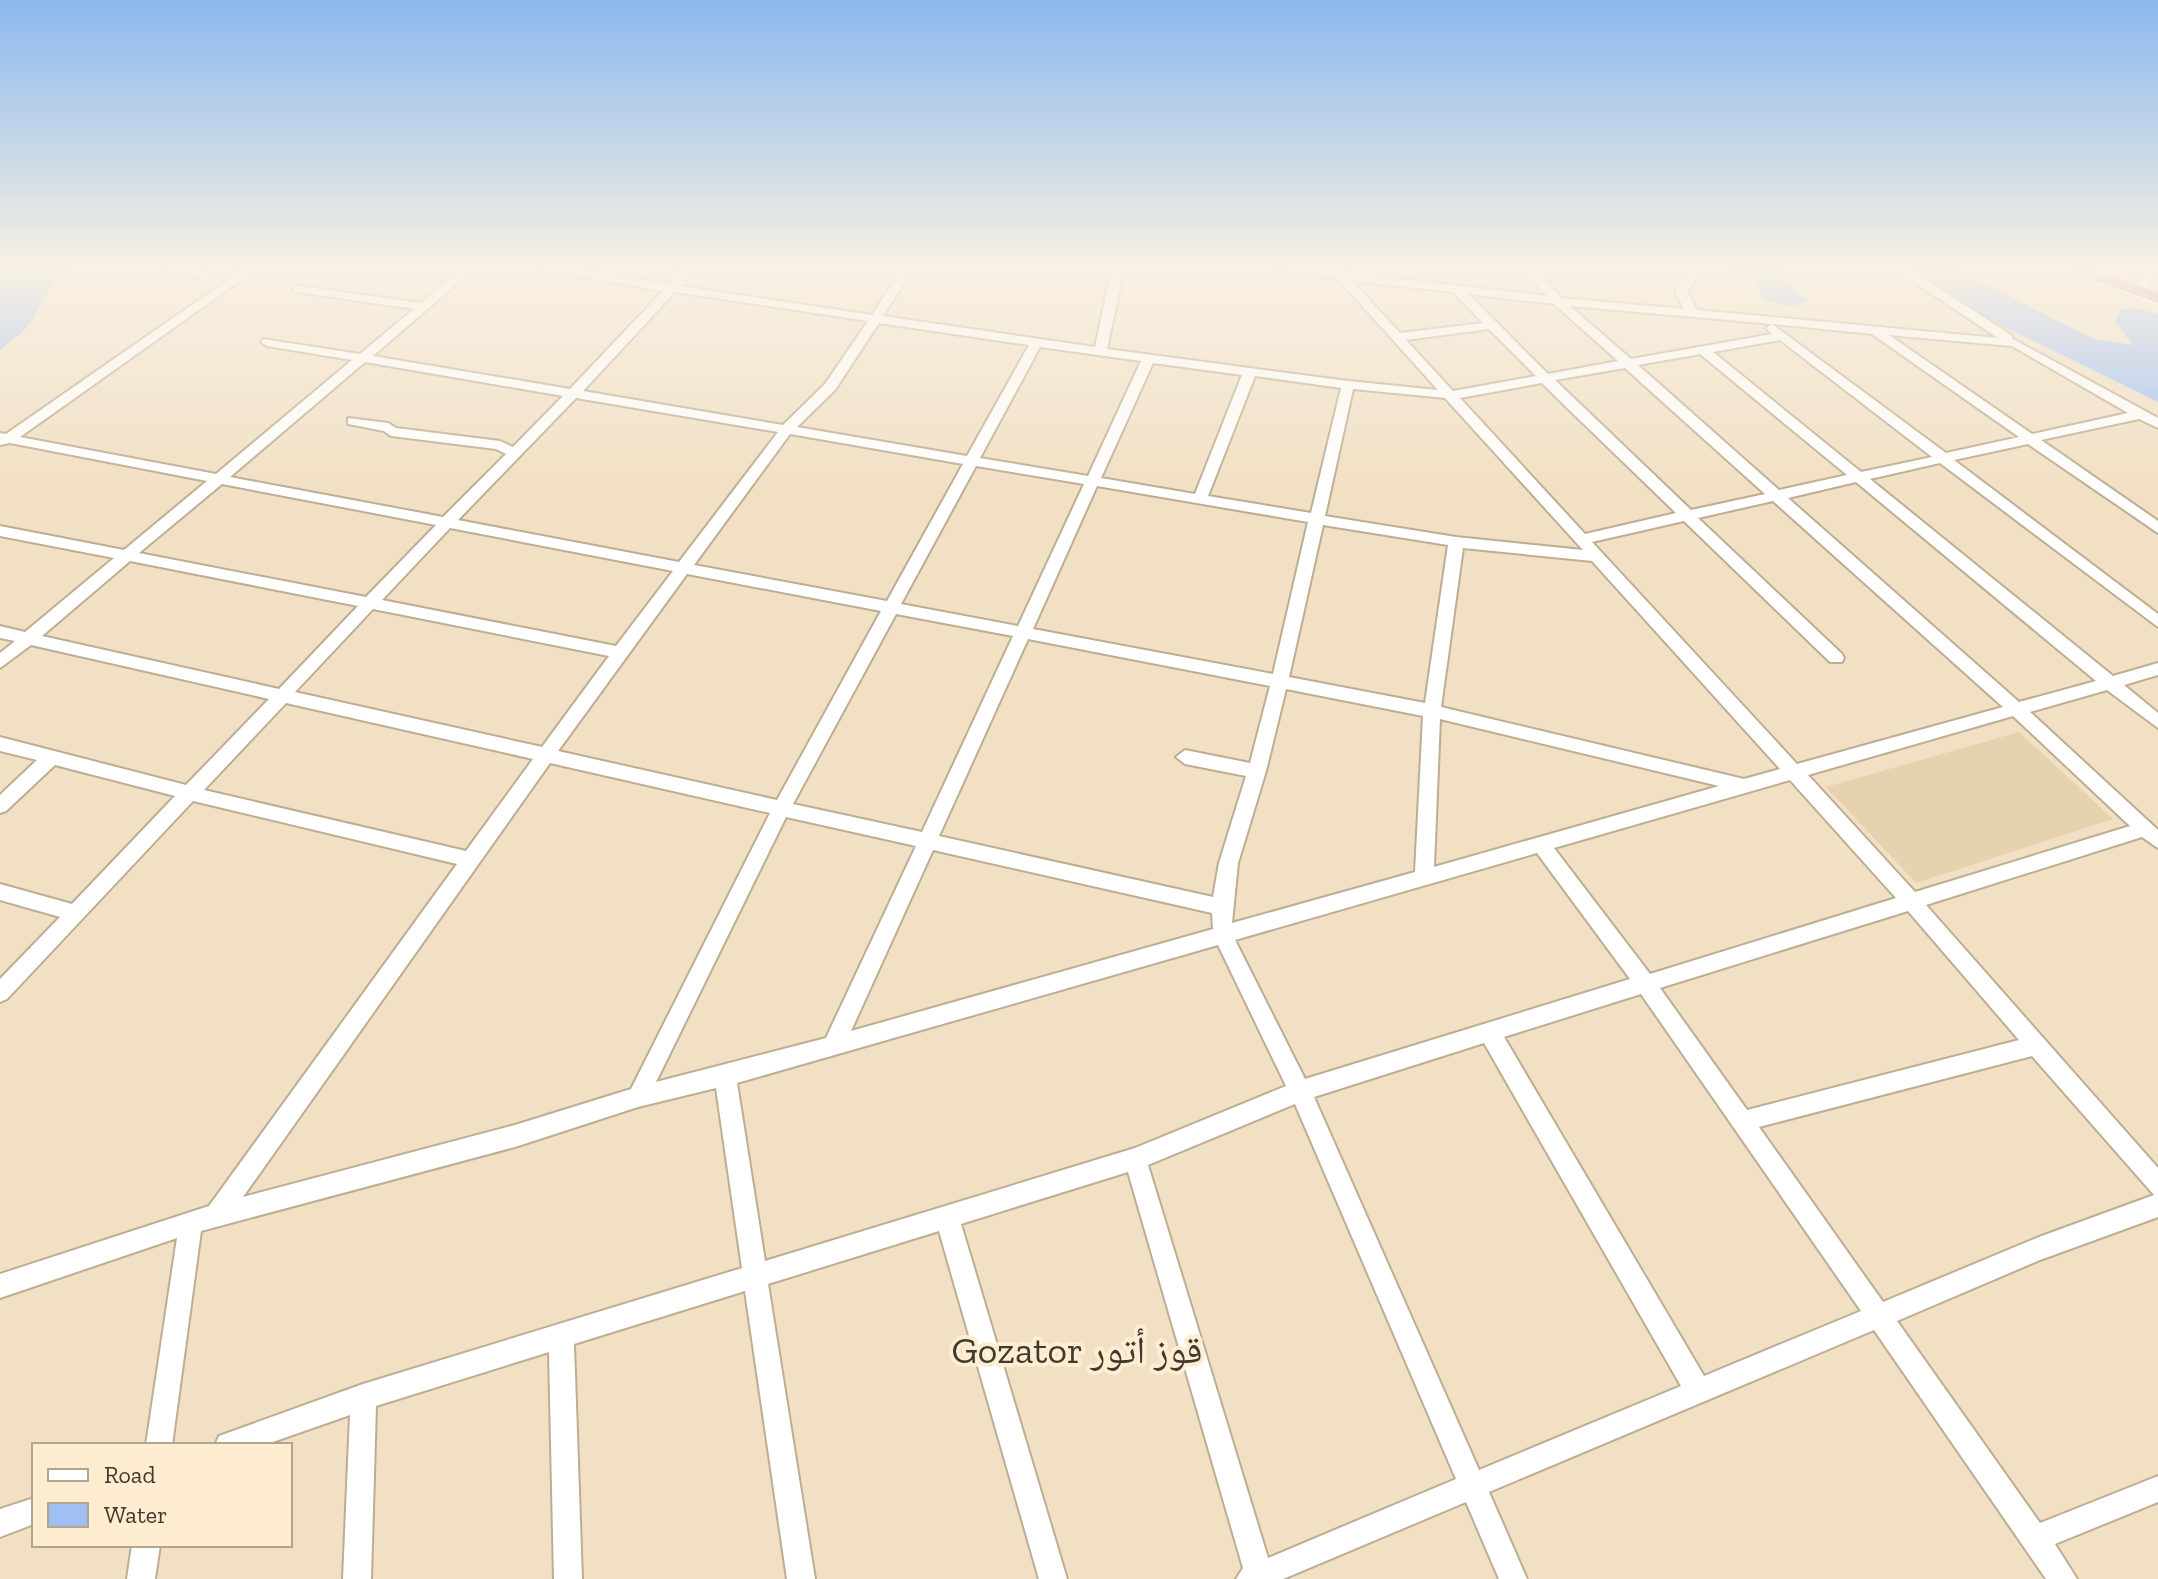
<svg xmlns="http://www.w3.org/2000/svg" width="2158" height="1579" viewBox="0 0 2158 1579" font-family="'Zilla Slab','Noto Naskh Arabic',serif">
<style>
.built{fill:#e7d2af}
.water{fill:#a0c0f4}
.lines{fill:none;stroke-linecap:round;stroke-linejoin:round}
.minor-casing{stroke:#bdad92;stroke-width:4}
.highway-casing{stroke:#fff;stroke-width:4}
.minor{fill:#fff;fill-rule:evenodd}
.highway{fill:#d38daa;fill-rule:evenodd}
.labels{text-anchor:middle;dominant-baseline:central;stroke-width:8;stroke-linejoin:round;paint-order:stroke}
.near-neighbourhood-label{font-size:38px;fill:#40392e;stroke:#feedd1}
</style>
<rect width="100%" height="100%" fill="#f1e0c4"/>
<polygon class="built" points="2019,732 2113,819 1916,883 1826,787"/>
<g class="water">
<polygon points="0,268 73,268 52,285 33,319 22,332 0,350"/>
<path d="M1714 268H1783L1779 275 1808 301C1796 309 1772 305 1760 296L1756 280Z"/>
<polygon points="1908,268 1953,268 2094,339 2133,345 2115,321 2120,310 2136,308 2158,314 2158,402 2003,326 1912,275"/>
</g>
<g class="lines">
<defs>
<g id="minor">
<polygon points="160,268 185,268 217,277 211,281"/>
<path d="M245 268H258L20 437 216 474 352 360 267 346 261 342 263 339 360 354 414 309 297 292 293 291V285L421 303 462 268H475L373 356 570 389 663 291 529 268H560L669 284 683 268H695L680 286 872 315 903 268H914L883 316 1095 347 1112 268H1124L1107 349 1348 381 1438 390 1338 279 1268 268 1331 271 1329 268H1341L1345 273 1547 296 1521 268H1533L1562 298 1684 309 1675 291 1693 268H1704L1687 291 1697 310 1998 338 1893 268H1907L2011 335 2013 339 2158 418V428L2139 419 2041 440 2158 521V533L2028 444 1954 460 2158 614V627L1940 463 1870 479 2113 676 2158 663V675L2124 685 2158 713V728L2107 690 2030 712 2158 830V848L2142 837 1926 905 2158 1168V1217L2040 1260 1897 1321 2040 1523 2158 1476V1502L2055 1544 2077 1579H2046L1874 1330 1489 1492 1527 1579H1499L1466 1502 1283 1579H1236L1243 1568 1128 1172 961 1224 1067 1579H1039L939 1231 768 1284 815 1579H787L745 1291 574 1344 582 1579H554L549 1352 376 1406 371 1579H343L350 1415 264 1445H215L219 1436 363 1384 742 1268 716 1088 638 1107 515 1147 201 1231 172 1445H146L177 1238 0 1298V1274L209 1206 457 864 193 801 7 999 0 1002V979L60 917 0 900V884L72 904 175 796 55 765 6 811 0 813V795L37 760 0 751V737L186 785 269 699 31 645 0 668V653L15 641 0 638V626L25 632 114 558 0 536V526L124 550 207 481 10 443 0 445V433L6 434ZM1352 281 1453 292 1483 323 1400 333ZM675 292 868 321 825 384 783 425 583 391ZM1468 294 1554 304 1618 361 1548 374ZM1570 306 1772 324 1766 328 1772 334 1631 359ZM879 323 1029 345 967 456 797 427 835 390ZM1772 324 1872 334 2019 437 1946 453ZM1489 329 1536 376 1453 391 1406 340ZM1889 335 2012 346 2128 413 2032 434ZM1780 340 1932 457 1861 472 1713 352ZM1040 347 1141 361 1088 476 980 458ZM1700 354 1847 475 1779 490 1638 365ZM365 362 563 396 513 447 500 441 396 428 388 423 348 418V424L384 431 391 436 496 449 506 454 443 517 230 477ZM1153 363 1242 375 1195 494 1101 478ZM1625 368 1765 494 1691 510 1555 380ZM1255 376 1341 388 1311 513 1208 496ZM1542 383 1558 399 1676 513 1585 534 1460 398ZM1353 389 1445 398 1583 550 1456 537 1325 516ZM576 398 778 432 679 562 458 520ZM790 434 963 464 887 601 694 565ZM976 466 1084 484 1018 626 901 604ZM1856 482 2096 681 2019 702 1788 498ZM222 484 436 525 366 597 139 553ZM1097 486 1308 522 1273 674 1033 629ZM1773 501 2003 707 1797 764 1592 542 1684 521 1830 662H1842L1844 658 1842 654 1698 518ZM1323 525 1448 545 1425 703 1289 677ZM450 528 673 571 616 646 382 600ZM1463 548 1592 561 1780 769 1744 779 1441 707ZM130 561 358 606 279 689 42 636ZM687 574 881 611 777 800 558 751ZM373 609 609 656 542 747 295 692ZM896 614 1013 636 922 832 793 804ZM1028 639 1270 686 1250 763 1185 750 1176 757 1185 764 1246 776 1219 863 1213 897 939 836ZM1286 689 1423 716 1415 872 1232 923 1238 863 1266 771ZM286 703 533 759 466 851 204 790ZM2013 716 2130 826 1915 892 1808 775ZM1440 719 1719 786 1434 867ZM550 763 770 813 631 1089 515 1125 243 1197ZM1790 780 1896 898 1650 974 1554 848ZM786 817 916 846 826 1038 656 1082ZM933 850 1212 913 1213 929 851 1031ZM1537 853 1630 979 1305 1079 1235 940ZM1908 911 2019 1040 1747 1110 1660 988ZM1218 945 1286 1086 1135 1148 765 1261 737 1083ZM1641 994 1861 1311 1704 1376 1504 1037ZM1484 1043 1681 1386 1479 1470 1314 1097ZM2032 1056 2154 1195 2039 1237 1883 1302 1759 1127ZM1295 1104 1456 1479 1268 1558 1148 1165Z"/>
<polygon points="2149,268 2158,268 2158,272 2144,295 2136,295 2134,292"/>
<polygon points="34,1498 34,1524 0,1537 0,1509"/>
<polygon points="132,1545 160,1545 155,1579 127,1579"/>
</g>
<polygon id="highway" points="2061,268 2087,268 2158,292 2158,303"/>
</defs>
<use href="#minor" class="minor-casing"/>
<use href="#highway" class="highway-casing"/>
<use href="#minor" class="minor"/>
<use href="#highway" class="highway"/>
</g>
<linearGradient id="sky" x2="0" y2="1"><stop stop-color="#8bb9ed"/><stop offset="0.55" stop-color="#f9f1e4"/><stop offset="1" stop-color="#f9f1e4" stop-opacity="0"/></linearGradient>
<rect width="2158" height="489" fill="url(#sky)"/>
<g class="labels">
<g class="near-neighbourhood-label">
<text x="1077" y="1350">Gozator قوز أتور</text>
</g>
</g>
<rect x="32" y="1443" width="260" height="104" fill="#feedd1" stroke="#b2a590" stroke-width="2"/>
<rect x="48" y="1469" width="40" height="12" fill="#ffffff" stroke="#b2a590" stroke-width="2"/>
<text x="104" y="1483" font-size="24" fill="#40392e">Road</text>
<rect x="48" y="1503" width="40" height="24" fill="#a0c0f4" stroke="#b2a590" stroke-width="2"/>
<text x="104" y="1523" font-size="24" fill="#40392e">Water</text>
</svg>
